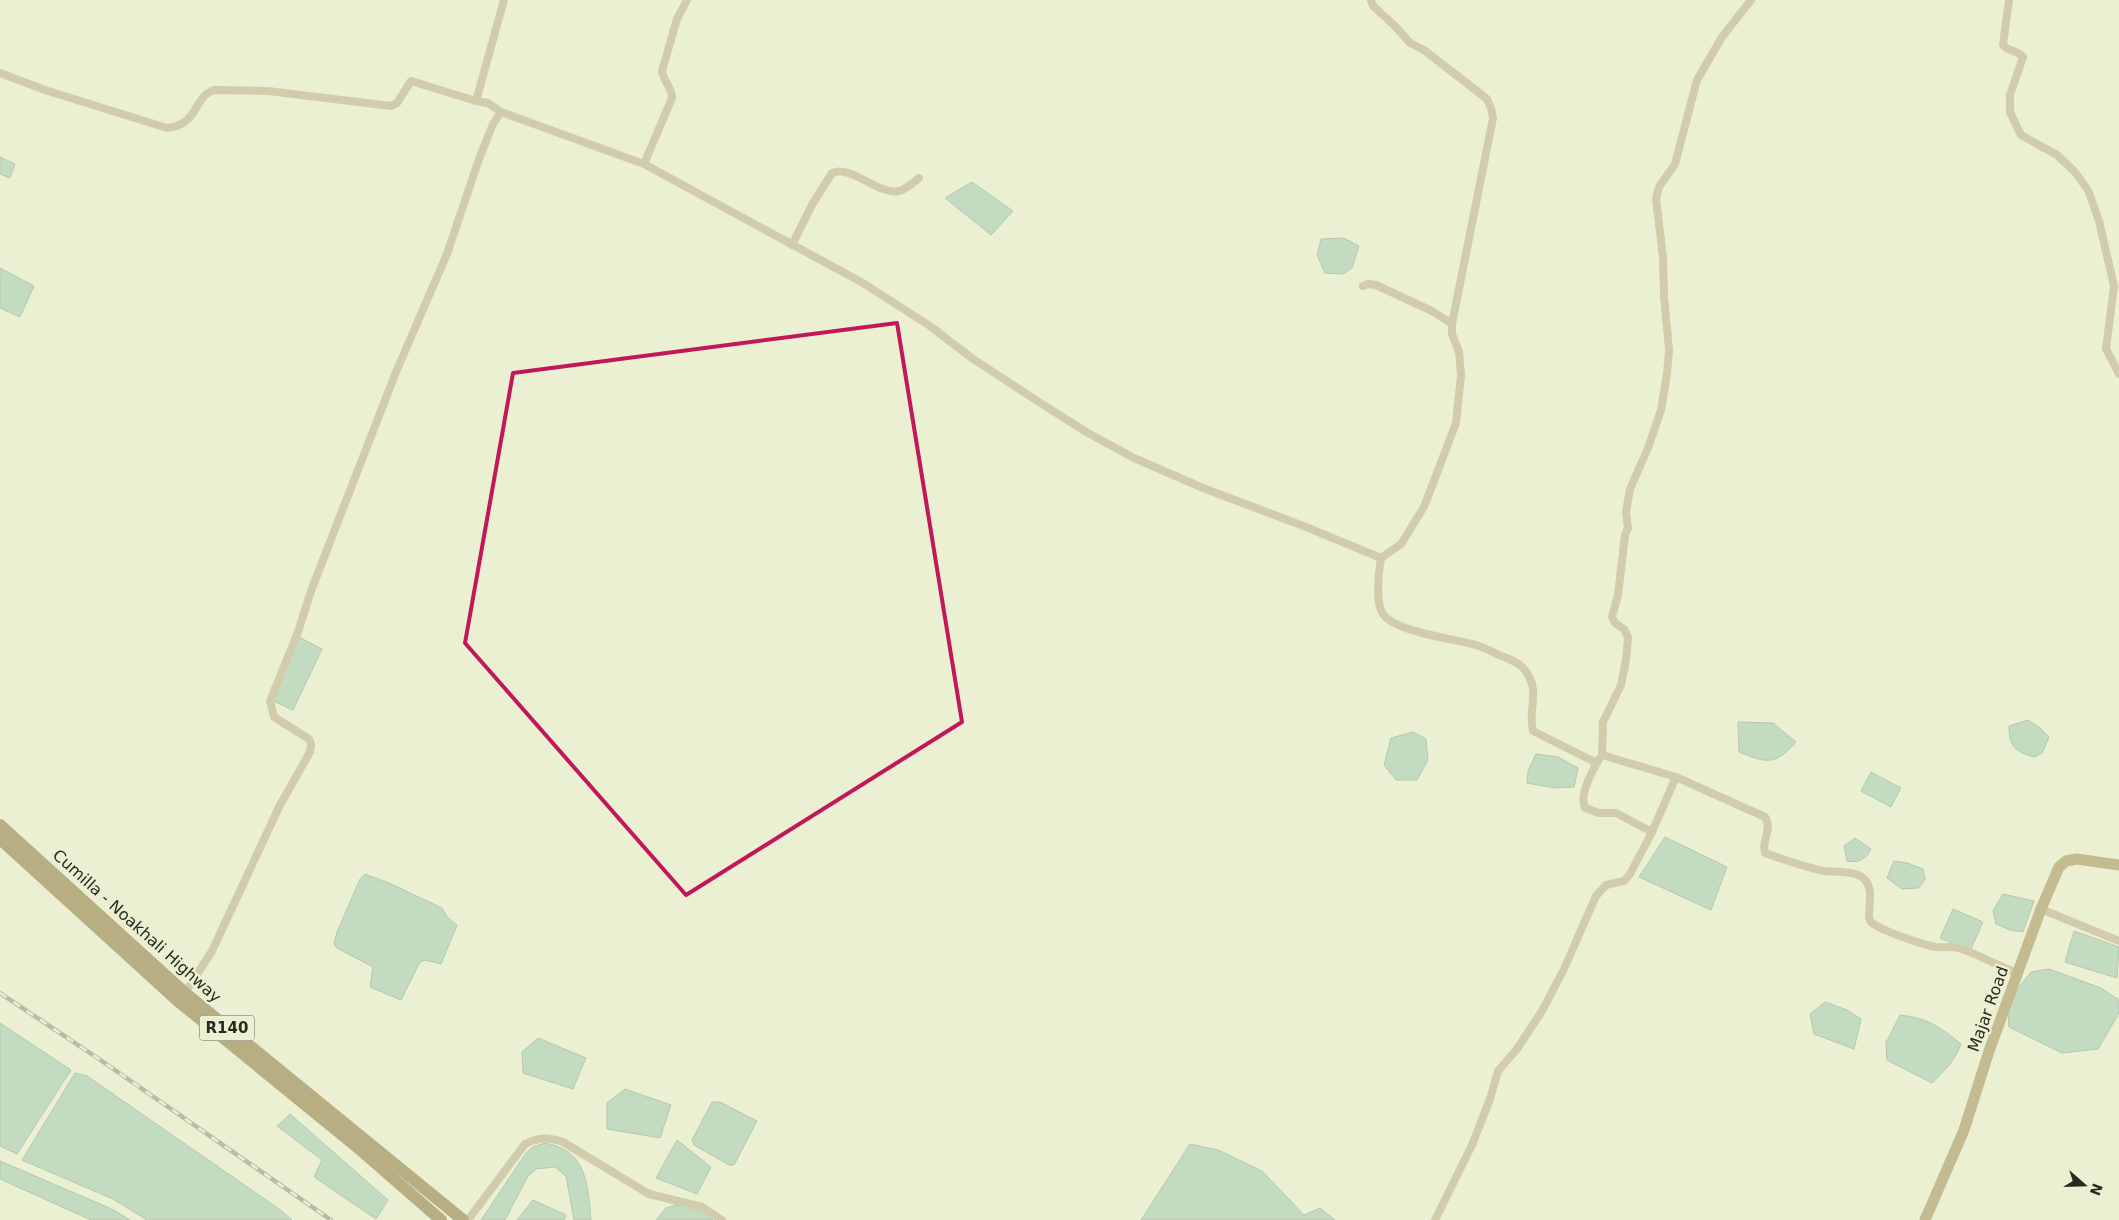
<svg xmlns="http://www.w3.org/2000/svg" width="2119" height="1220" viewBox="0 0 2119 1220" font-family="'DejaVu Sans',sans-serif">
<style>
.water{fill:#91c3aa;stroke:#729580}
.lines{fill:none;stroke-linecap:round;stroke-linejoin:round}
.minor{stroke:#afa07a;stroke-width:8}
.secondary{stroke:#927b3f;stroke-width:11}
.primary{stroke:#776123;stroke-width:12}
.rail-casing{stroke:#7b7d6a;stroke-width:4.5}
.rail{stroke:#ecf0d3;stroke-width:2.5;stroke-dasharray:8;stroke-linecap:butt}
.marked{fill:none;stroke:#c2185b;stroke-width:4;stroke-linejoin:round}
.labels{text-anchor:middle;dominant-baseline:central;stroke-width:4.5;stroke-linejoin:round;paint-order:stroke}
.shield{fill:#ecf0d3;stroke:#646555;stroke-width:1}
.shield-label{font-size:15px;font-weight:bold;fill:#292a1f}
.street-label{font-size:16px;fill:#292a1f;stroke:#ecf0d3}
</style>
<rect width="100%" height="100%" fill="#ecf0d3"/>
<g class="water">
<polygon points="0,157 15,164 10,178 0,174"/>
<polygon points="972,182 1013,211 991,235 945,198"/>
<polygon points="1344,238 1359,246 1352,268 1343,274 1325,273 1317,255 1321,239"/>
<polygon points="0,268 34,286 20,317 0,308"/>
<polygon points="299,637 322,649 293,710 271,700"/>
<path d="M2028 720 2040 728 2049 737 2042 753 2034 757C2015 752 2009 746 2009 726Z"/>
<path d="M1738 722 1773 723 1796 742C1775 766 1766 763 1739 752Z"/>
<polygon points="1413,732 1426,739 1428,760 1417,780 1396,780 1384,765 1391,738"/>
<polygon points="1536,754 1558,757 1578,768 1574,787 1555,788 1527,783 1528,771"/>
<polygon points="1871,772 1901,788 1891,807 1861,791"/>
<polygon points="1665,837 1727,867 1711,910 1639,877"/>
<path d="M1855 838 1871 849C1865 860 1859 863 1847 861L1844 846Z"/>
<polygon points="1894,861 1907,863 1923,869 1925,879 1919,888 1902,889 1887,878"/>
<polygon points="365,874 389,883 442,908 448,918 457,925 441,964 425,960 420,962 401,1000 370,987 373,967 337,948 334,944 337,932 360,879"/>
<polygon points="2003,894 2034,901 2023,932 2010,930 1996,924 1993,911"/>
<polygon points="1953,909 1983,922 1970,951 1940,938"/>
<polygon points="2074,931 2119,947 2117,978 2065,962"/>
<polygon points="2049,969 2101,988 2119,1000 2119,1013 2098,1049 2062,1053 2009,1027 2008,1010 2019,987 2031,972"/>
<polygon points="1825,1002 1847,1010 1861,1019 1854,1049 1814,1034 1810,1014"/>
<path d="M1900 1015C1928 1018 1940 1027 1961 1044 1955 1061 1944 1071 1932 1083L1887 1060 1886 1043Z"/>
<polygon points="0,1023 71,1070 17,1154 0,1146"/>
<polygon points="538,1038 586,1058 573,1089 523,1073 522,1052"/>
<polygon points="75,1073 87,1076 279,1209 292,1220 147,1220 113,1199 22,1160"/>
<polygon points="625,1089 671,1105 660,1138 607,1129 607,1103"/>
<polygon points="712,1102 720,1102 757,1121 734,1165 729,1165 694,1145 692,1140"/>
<polygon points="290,1114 388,1200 376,1219 314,1177 322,1160 277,1126"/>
<polygon points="677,1140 711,1167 697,1194 656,1178"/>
<path d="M545 1143C587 1150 588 1185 591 1220H574L566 1176 555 1167 536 1169 528 1176 505 1220H481L526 1153 533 1147Z"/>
<polygon points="1190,1144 1218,1150 1262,1171 1304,1215 1320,1208 1335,1220 1141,1220"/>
<polygon points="0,1161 114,1210 130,1220 91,1220 0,1179"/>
<polygon points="533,1200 566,1215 564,1220 517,1220"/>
<path d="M676 1205C690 1205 701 1211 713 1220H656L666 1208Z"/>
</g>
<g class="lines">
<g class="minor">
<polyline points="1371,0 1373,6 1395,26 1410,43 1424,50 1487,99 1491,108 1493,118 1452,324 1452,334 1459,352 1461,375 1456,423 1424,507 1401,544 1381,558"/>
<path d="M2009 0 2003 45C2008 52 2018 50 2023 57L2010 95V112L2021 135 2057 155 2074 171 2088 190 2099 221 2114 286 2106 349 2119 374"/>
<path d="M0 73 45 90 167 128C199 125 193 97 214 90L268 91 391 106 397 103 411 81 476 101"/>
<path d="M501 112 644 164 863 283 930 326 973 359 1042 404 1088 433 1134 458 1203 488 1306 527 1381 558C1379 571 1375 603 1383 614 1395 632 1455 639 1476 645 1485 648 1493 652 1501 656 1509 659 1518 662 1524 669 1542 690 1527 710 1533 731L1597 763"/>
<path d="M644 164 672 98C673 89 663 81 662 71L677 19 687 0"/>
<path d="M792 245 813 203 832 173C851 164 879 196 899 191 906 189 913 183 919 178"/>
<polyline points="1363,286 1368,284 1376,285 1432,311 1452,324"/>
<path d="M1599 759C1592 772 1579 794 1585 808L1599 813H1616L1652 832"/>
<path d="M1676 777 1765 817C1773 829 1761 840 1765 853 1785 860 1803 867 1824 871 1834 872 1848 871 1858 875 1880 884 1864 916 1871 922 1881 931 1922 944 1935 947 1943 948 1951 946 1958 948 1979 954 1997 966 2018 973"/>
<polyline points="2041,909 2119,941"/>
<polyline points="185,993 212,951 280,805 310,752 311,744 309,739 274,717 270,701 298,632 311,591 396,372 447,254 479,159 493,124 501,112 488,103 476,101 504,0"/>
<path d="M468 1220 525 1144C539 1137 548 1137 563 1142L649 1194 702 1207 722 1220"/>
<polyline points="1435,1220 1472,1145 1490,1099 1498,1071 1517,1049 1542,1011 1564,969 1596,896 1606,885 1624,881 1630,874 1652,832 1676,777 1602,755 1603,722 1621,685 1626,660 1628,637 1624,629 1615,623 1612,617 1618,595 1625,535 1628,528 1626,512 1630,489 1648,448 1661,410 1667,374 1669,350 1664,296 1663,257 1656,199 1659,187 1675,164 1697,80 1722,37 1751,0"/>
</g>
<polyline class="secondary" points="1925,1220 1964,1130 1989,1051 2041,909 2059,867 2066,861 2077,859 2119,865"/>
<g class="primary">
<polyline points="0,825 185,993 463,1220"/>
<polyline points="0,839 178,1001 356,1146 441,1220"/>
</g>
<defs>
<polyline id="rail" points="0,993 99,1059 331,1220"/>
</defs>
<use href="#rail" class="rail-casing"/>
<use href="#rail" class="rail"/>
</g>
<path d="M0 0H2119V1220H0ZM897 323 962 722 686 895 465 643 513 373Z" fill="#ecf0d3" fill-opacity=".55" fill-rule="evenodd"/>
<path class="marked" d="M897 323 962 722 686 895 465 643 513 373Z"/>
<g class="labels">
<rect class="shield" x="199.5" y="1015.5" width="55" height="25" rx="4"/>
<g class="shield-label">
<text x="227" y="1028">R140</text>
</g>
<g class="street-label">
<text transform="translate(137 926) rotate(42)">Cumilla - Noakhali Highway</text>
<text transform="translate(1988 1009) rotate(-70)">Majar Road</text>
</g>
</g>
<g transform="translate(2084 1185) rotate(110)" stroke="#ecf0d3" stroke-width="4" paint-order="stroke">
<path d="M0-4L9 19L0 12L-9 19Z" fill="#292a1f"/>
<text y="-8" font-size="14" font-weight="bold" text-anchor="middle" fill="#292a1f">N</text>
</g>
</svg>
